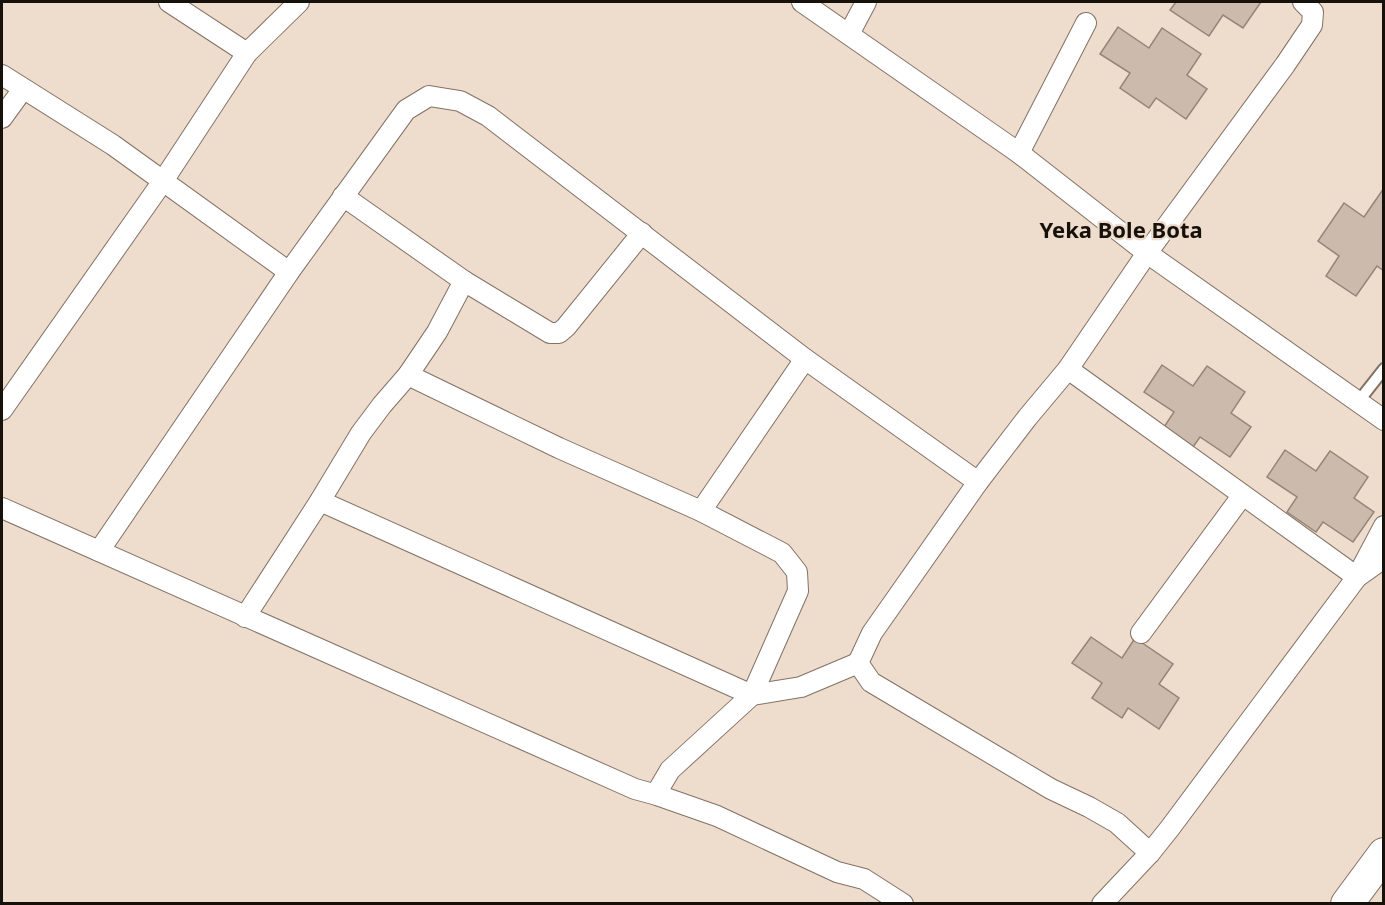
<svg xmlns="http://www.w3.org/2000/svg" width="1385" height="905" viewBox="0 0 1385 905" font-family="'Noto Sans',sans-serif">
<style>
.building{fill:#ccbaac;stroke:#958577;stroke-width:1.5}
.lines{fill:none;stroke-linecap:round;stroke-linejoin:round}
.lane-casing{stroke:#827265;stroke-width:14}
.street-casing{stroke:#827265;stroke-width:22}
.primary-casing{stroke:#827265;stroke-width:34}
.lane{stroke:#fff;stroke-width:10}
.street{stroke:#fff;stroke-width:20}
.primary{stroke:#fff;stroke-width:32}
.labels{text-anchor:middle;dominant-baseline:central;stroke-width:4.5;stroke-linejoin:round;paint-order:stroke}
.district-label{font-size:22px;font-weight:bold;fill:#17110c;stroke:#eedccd}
</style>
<rect width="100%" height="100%" fill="#eedccd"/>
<g class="building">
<polygon points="1176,2 1261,2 1243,28 1223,15 1209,36 1170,10"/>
<polygon points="1118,27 1149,48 1162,28 1201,54 1187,75 1207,89 1186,119 1156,98 1149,108 1120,88 1130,73 1100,54"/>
<polygon points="1384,188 1384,271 1377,266 1356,296 1326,276 1339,256 1318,241 1344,203 1364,217"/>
<polygon points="1162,365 1193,386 1207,366 1245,392 1231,413 1251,427 1230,457 1200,437 1193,447 1164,427 1174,412 1144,392"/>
<polygon points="1285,450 1316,471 1330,451 1368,477 1354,498 1374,512 1353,542 1323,522 1316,532 1287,512 1297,497 1267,477"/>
<polygon points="1091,637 1122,658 1135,638 1173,664 1159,684 1179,698 1159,729 1128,708 1122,718 1092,698 1102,683 1072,663"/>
</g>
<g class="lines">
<defs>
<polyline id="lane" points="1358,402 1384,369"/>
<g id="street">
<polyline points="169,2 247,53"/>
<polyline points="802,2 1019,153 1147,253 1384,420"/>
<polyline points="849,34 866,2"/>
<polyline points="2,75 113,145 289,272"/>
<polyline points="2,118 23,89"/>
<polyline points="1019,153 1086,23"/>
<polyline points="464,281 550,333 559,333 566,327 642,233"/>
<polyline points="1068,369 1357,577 1384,558"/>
<polyline points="408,375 559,448 701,511 782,553 797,572 798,591 752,695 670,770 660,787 657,795"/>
<polyline points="2,410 163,181 247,53 299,2"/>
<polyline points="978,482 872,633 858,663 871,682 1051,789 1089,807 1117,823 1150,853 1170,828 1357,577 1384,526"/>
<polyline points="320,501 752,695 801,687 858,663"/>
<polyline points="2,508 635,789 657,795 717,816 837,872 864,879 903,904"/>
<polyline points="701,511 805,359"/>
<polyline points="99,551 289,272 406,110 429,96 460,101 488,116 805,359 978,482 1027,418 1068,369 1147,253 1285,65 1312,25 1313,12 1303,2"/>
<polyline points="245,617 320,501 361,433 382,405 408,375 437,332 464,281 343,196"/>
<polyline points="1141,633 1242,496"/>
<polyline points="1102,904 1150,853"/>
</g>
<polyline id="primary" points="1347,904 1384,854"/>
</defs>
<use href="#lane" class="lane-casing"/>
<use href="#street" class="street-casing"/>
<use href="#primary" class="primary-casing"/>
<use href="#lane" class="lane"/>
<use href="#street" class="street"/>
<use href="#primary" class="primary"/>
</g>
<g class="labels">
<g class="district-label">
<text x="1121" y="229">Yeka Bole Bota</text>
</g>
</g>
<rect width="1385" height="905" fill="none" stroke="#17110c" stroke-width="6"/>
</svg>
